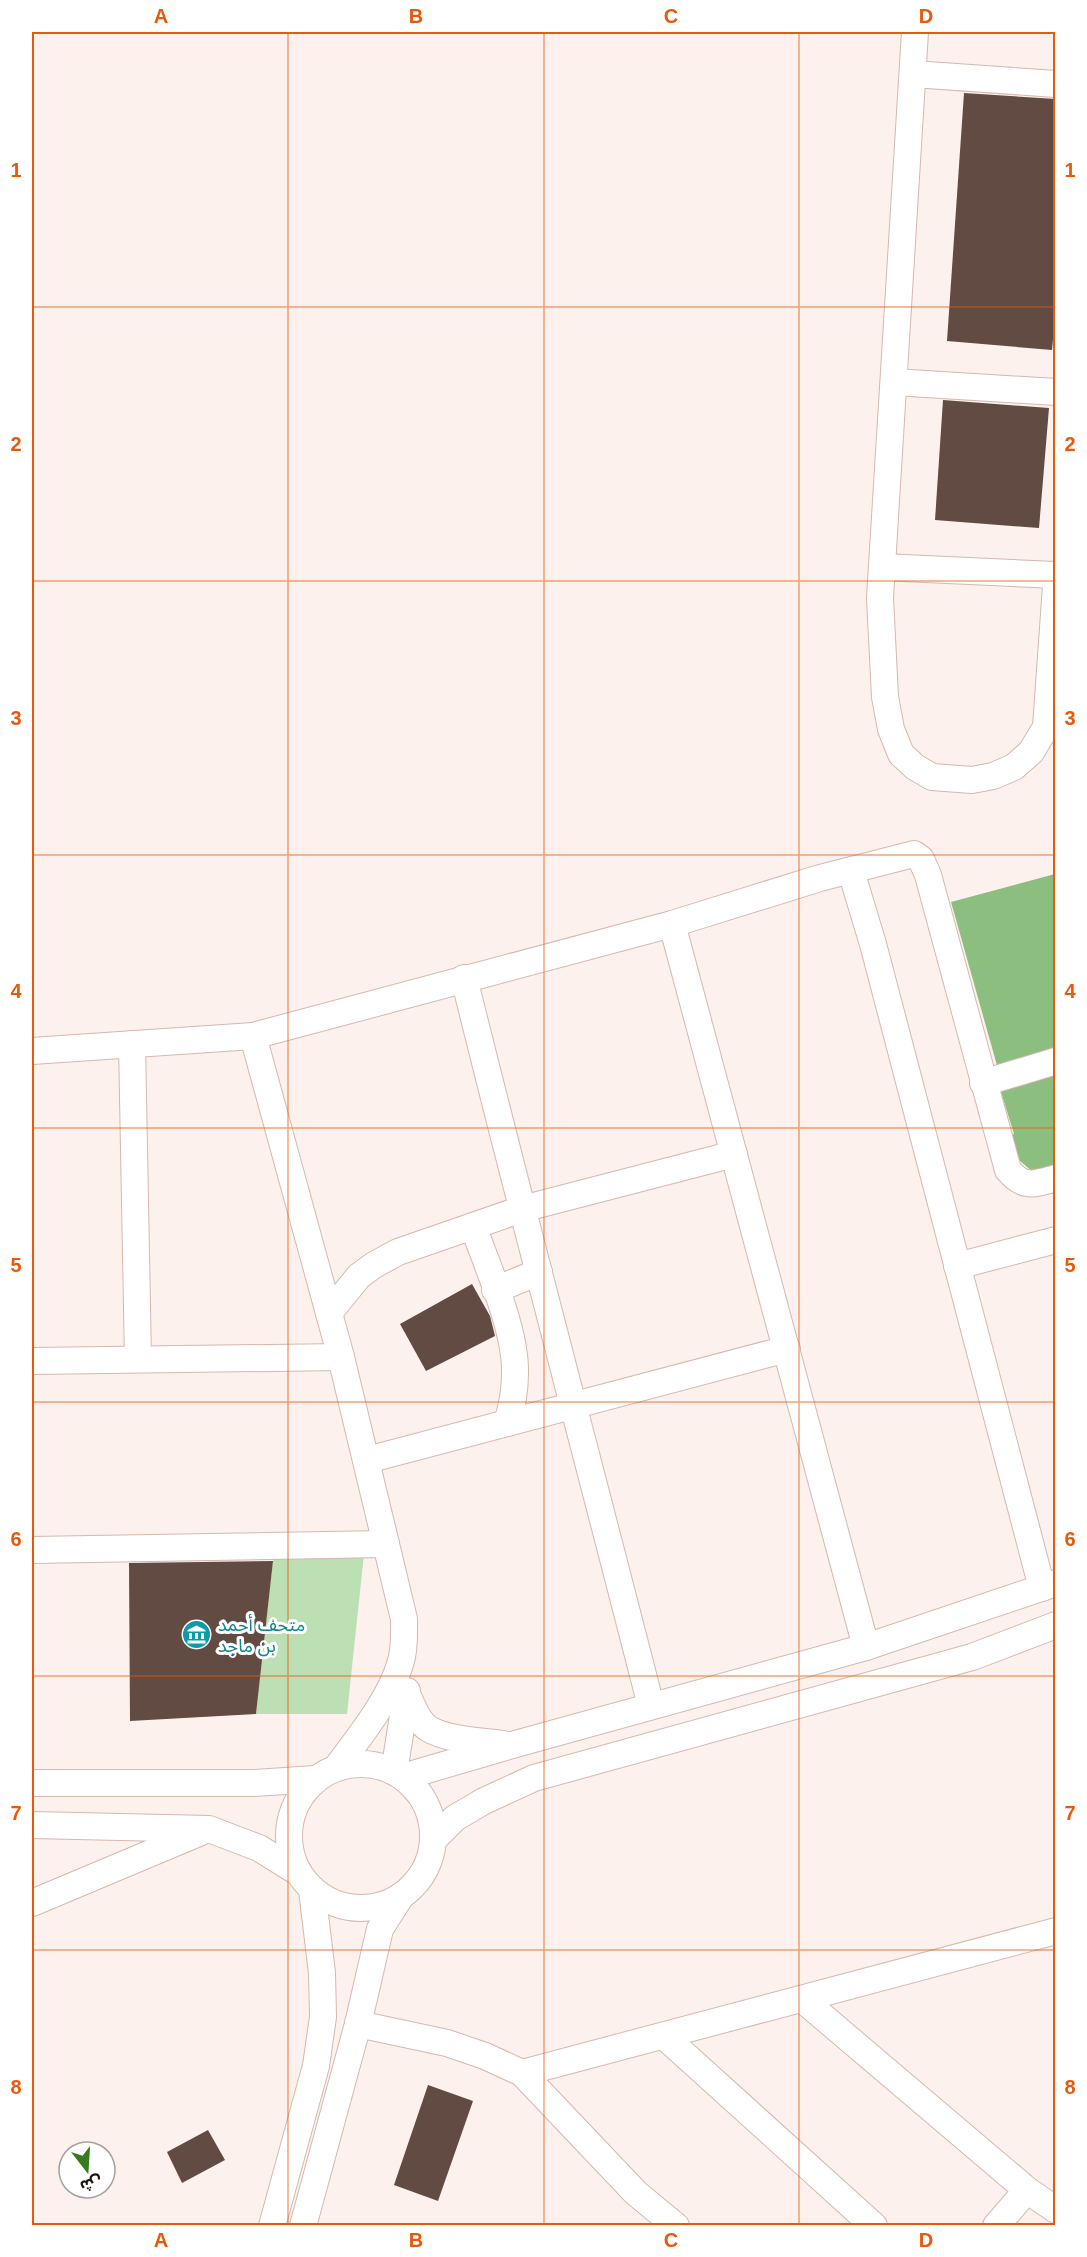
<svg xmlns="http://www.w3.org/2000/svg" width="1087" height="2257" viewBox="0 0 1087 2257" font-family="Arial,'Noto Sans Arabic',sans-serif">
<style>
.green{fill:#bcdfb4}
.forest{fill:#8cbf7f}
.building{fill:#614b42}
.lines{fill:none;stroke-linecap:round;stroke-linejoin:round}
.minor-casing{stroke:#d3b9ae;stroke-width:28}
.minor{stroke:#fff;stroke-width:26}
.grid{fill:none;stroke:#e8590c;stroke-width:1.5;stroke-opacity:0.55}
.labels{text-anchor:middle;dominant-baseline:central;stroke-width:6;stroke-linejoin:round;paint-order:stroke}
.culture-label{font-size:18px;fill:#0d838f;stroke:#fff;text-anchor:start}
.neatline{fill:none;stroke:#e8590c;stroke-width:2}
.grid-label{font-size:20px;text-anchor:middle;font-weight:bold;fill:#e8590c}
</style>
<rect width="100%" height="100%" fill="#fcf1ed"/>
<polygon class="green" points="274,1552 364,1554 347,1714 256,1714"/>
<g class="forest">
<polygon points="1055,874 1055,1053 998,1069 951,902"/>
<polygon points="1055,1073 1055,1174 1039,1177 1020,1161 1005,1138 1014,1134 1000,1089"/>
</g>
<g class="building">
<polygon points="964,93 1056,99 1056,306 1052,350 947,341"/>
<polygon points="943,400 1049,408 1039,528 935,520"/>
<polygon points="472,1284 490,1316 495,1336 426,1371 400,1324"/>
<polygon points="273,1561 256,1714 130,1721 129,1563"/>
<polygon points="428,2085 473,2101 438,2201 394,2185"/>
<polygon points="208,2130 225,2160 182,2183 167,2152"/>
</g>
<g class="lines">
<defs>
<g id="minor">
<polyline points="915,32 880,598 885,697 891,729 901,754 915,767 932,777 972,780 993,776 1014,767 1031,752 1046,727 1056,586"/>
<polyline points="913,74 1056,84"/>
<polyline points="894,382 1056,392"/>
<polyline points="882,567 1056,575"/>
<polyline points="851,871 873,944 1042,1588"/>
<polyline points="672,924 866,1647"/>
<path d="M464 978C524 1221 589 1463 651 1706"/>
<path d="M253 1036 341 1357 404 1619C404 1633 405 1647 401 1661 391 1698 360 1736 337 1767"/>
<polyline points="132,1044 138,1359"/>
<path d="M32 1051 253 1036 672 924 820 878 914 854 921 859 928 875 1008 1170C1024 1189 1034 1184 1056 1178"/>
<polyline points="983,1083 1056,1061"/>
<path d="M473 1226C488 1268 516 1330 515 1373 515 1390 512 1407 507 1423"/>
<polyline points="957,1266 1056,1240"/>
<polyline points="495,1290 539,1272"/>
<polyline points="329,1313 359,1276 374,1265 398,1252 522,1209 734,1154"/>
<polyline points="32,1361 341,1357"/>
<polyline points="367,1460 787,1349"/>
<polyline points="32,1550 386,1544"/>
<path d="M407 1694C413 1706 417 1722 429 1729 448 1740 481 1741 503 1744"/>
<circle cx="361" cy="1836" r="72"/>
<polyline points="394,1772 407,1691"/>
<polyline points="403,1777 512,1745 866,1647 1056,1583"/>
<polyline points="32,1783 254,1783 315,1779"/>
<polyline points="32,1825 209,1829 259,1848 296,1871"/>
<polyline points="434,1839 455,1818 484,1801 534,1778 972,1657 1056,1625"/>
<polyline points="32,1903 201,1832"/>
<polyline points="802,1999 1027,2190 1056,2210"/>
<polyline points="358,2024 447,2043 485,2056 522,2073 636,2193 676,2226"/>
<polyline points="664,2036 874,2226"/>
<polyline points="522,2073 1056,1931"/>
<polyline points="272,2226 316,2066 323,2017 322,1973 312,1890"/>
<polyline points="303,2226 358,2024 380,1929 401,1896"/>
<polyline points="996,2226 1027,2190"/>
</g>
</defs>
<use href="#minor" class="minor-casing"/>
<use href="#minor" class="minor"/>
</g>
<path class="grid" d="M288 32V2226M544 32V2226M799 32V2226M32 307H1056M32 581H1056M32 855H1056M32 1128H1056M32 1402H1056M32 1676H1056M32 1950H1056"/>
<defs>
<symbol id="museum-disc" viewBox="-11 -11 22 22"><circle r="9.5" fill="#0f9aa8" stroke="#fff"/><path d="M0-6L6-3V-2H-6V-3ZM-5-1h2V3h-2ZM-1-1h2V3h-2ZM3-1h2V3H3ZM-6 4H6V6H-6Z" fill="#fff"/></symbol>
</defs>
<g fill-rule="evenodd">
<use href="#museum-disc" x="180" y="1618" width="33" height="33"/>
</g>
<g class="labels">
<g class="culture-label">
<text x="218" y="1625">متحف أحمد<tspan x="218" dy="21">بن ماجد</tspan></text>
</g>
</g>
<rect width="1087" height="2257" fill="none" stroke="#ffffff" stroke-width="66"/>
<g transform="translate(87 2170) rotate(163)"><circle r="28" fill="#ffffff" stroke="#a5a19f" stroke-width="1.5"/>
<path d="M0-4.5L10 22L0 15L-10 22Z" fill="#397b1c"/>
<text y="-9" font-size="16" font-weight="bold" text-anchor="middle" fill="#1d1310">ش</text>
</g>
<rect x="33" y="33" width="1021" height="2191" class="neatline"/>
<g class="grid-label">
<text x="161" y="23">A</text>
<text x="416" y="23">B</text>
<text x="671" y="23">C</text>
<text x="926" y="23">D</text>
<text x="16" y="177">1</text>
<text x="1070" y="177">1</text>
<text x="16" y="451">2</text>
<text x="1070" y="451">2</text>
<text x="16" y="725">3</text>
<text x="1070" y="725">3</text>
<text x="16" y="998">4</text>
<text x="1070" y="998">4</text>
<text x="16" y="1272">5</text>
<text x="1070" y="1272">5</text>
<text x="16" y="1546">6</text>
<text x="1070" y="1546">6</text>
<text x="16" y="1820">7</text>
<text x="1070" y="1820">7</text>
<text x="16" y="2094">8</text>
<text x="1070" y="2094">8</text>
<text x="161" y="2247">A</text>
<text x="416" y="2247">B</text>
<text x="671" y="2247">C</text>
<text x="926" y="2247">D</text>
</g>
</svg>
